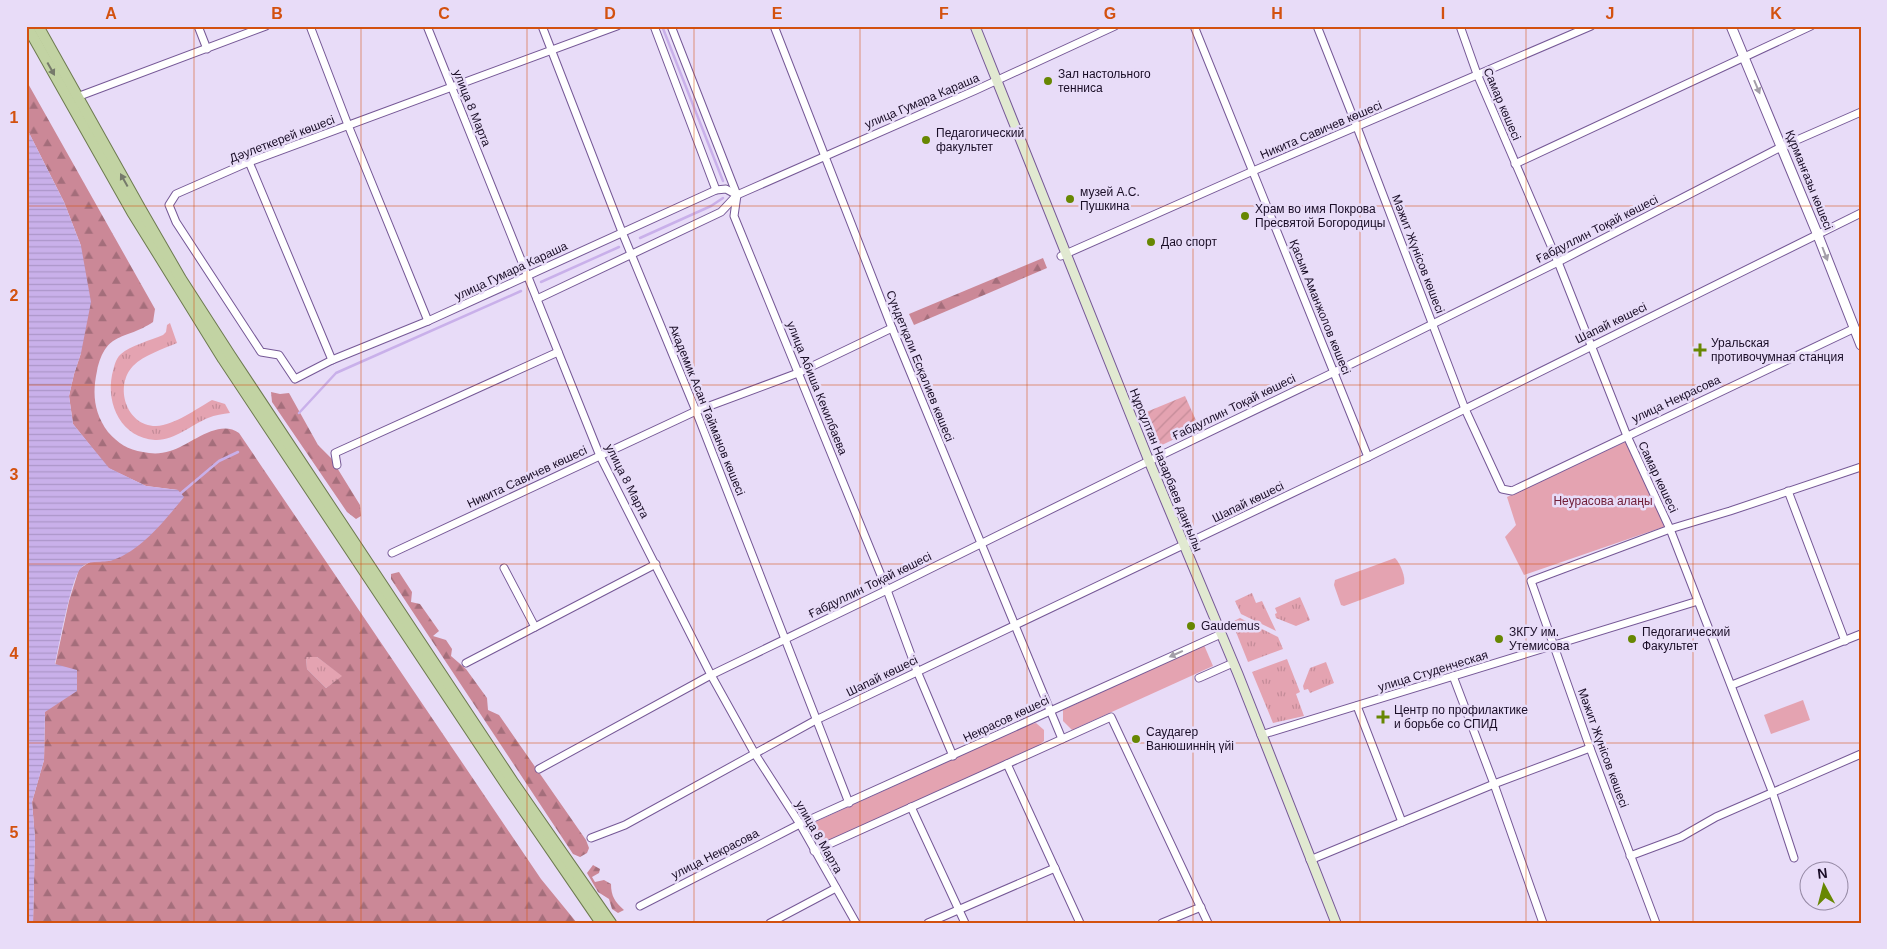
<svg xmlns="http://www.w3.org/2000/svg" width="1887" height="949" viewBox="0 0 1887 949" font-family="Helvetica,sans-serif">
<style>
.grass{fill:url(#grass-tufts)}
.forest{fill:url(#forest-firs);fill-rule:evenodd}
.park{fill:#e4a3b1}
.garden{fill:url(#garden-furrows)}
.water{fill:url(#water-rules)}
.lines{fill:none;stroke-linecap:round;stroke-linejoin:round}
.stream{stroke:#c9b0ea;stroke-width:2.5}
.minor-casing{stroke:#755896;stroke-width:9}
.tertiary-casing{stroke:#755896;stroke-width:11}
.secondary-casing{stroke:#755896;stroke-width:11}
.primary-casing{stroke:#6d7a50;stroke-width:12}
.minor{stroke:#fff;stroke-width:7}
.tertiary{stroke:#fff;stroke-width:9}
.secondary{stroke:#e1e9d1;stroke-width:9}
.primary{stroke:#c2d3a3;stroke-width:10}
.oneway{fill:#767a6b}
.oneway2{fill:#a39ea8}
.grid{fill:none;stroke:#d3510f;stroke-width:1;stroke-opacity:0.55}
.poi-dot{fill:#678702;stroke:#e8dcf8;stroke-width:2}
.labels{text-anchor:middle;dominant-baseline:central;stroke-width:5;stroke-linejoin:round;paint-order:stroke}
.poi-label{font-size:12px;fill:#190d26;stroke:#e8dcf8;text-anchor:start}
.street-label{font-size:12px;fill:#190d26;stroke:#e8dcf8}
.park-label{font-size:12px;fill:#71203a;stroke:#e8dcf8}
.neatline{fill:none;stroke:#d3510f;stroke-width:2}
.grid-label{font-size:16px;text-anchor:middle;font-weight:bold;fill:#d3510f}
</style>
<defs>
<pattern id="grass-tufts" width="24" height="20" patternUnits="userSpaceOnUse" patternTransform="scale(1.25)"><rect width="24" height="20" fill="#e4a3b1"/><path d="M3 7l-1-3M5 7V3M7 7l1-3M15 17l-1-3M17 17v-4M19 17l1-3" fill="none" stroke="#c38b98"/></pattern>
<pattern id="forest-firs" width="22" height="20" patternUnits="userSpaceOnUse" patternTransform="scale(1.25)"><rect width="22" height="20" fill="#cb8897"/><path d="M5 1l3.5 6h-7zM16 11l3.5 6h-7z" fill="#a46e7b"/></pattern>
<pattern id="garden-furrows" width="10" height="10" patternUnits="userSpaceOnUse" patternTransform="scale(1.25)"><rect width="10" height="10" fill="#e4a3b1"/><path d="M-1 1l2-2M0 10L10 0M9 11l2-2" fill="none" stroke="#c38b98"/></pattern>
<pattern id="water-rules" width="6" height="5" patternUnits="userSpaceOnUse" patternTransform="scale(1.25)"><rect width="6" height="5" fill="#c9b0ea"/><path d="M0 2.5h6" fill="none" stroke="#ac96c9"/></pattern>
</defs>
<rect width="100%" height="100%" fill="#e8dcf8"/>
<g class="grass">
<path d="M170 323 177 343C163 349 144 355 133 366 114 386 126 426 156 426 175 425 196 409 212 400L225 404 230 413C223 414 215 415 208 418 191 425 174 441 155 440 122 438 106 405 112 375 114 368 115 359 121 354 130 346 151 340 163 335L166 332 167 325Z"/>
<polygon points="1252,593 1256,603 1262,601 1276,631 1241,614 1235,601"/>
<polygon points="1300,597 1310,620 1296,626 1276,618 1275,614 1277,613 1275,608"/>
<polygon points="1240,618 1278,637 1283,649 1248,662 1232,622"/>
<polygon points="306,657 317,657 343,676 326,688 307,669"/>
<polygon points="1287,659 1300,692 1296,694 1304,716 1273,723 1252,672"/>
<polygon points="1326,662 1334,683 1310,693 1308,689 1304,690 1303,686 1310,668"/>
</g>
<g class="forest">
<path d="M26 80 155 309 153 322C125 341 106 330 97 371 92 394 94 413 108 432 118 443 128 450 143 452 152 454 161 454 170 451 191 445 218 418 239 433L541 879 577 923H33L35 838 32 802 44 760 45 712 69 601 79 569 90 562 112 560 178 490 146 486 108 468 73 424 69 396 74 374 81 353V246L64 202 26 127ZM306 657H317L342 676 326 688 307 669Z"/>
<polygon points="1043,258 1047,268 914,325 909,314"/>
<polygon points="271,392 280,394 289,393 318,445 331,458 360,505 361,516 356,519 347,512 272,402"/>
<polygon points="399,572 412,592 411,602 420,604 439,631 433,636 446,640 452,649 451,656 466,669 487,698 488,710 499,715 586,840 589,848 587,853 580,857 573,854 391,579 391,574"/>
<path d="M593 865 600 869 599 873 592 877 595 882 604 880 611 884C611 896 615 902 624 910L618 913 612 909 609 899 598 892 587 873Z"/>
</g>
<g class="park">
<polygon points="1627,441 1666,526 1524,575 1505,537 1516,525 1507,497"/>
<path d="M1395 558C1400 563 1406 577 1404 584L1344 606 1341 605 1334 585 1335 580Z"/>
<polygon points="1204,645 1213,666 1072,730 1063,721 1063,710"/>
<polygon points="1803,700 1810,720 1771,734 1764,715"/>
<polygon points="1036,723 1044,730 1044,741 1037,746 823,844 811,837 815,822 1028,725"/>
</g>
<polygon class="garden" points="1185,396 1199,427 1162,445 1156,442 1144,413"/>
<path class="water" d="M26 127 64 202 81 246 91 302 81 353 74 374 69 396 73 424 109 468 146 486 178 490 184 497C165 520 142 550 113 560 102 564 90 558 81 568 71 578 59 647 55 664L77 670V691L45 712 44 760 32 802 35 838 33 923H26Z"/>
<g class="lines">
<g class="stream">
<polyline points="662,26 723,181"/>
<polyline points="640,238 711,206 723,198"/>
<polyline points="541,282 619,247"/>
<polyline points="299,413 336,373 521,291"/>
<polyline points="181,493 219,461 238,452"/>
</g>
<defs>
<g id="minor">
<polyline points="198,26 207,49"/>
<polyline points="310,26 348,125 428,321"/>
<polyline points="427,26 600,456 711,675 755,754 800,824 856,923"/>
<polyline points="542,26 622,232 696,411 849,803"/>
<polyline points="617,26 249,162 176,194 169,205 176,222 261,352 279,355 295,379 332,360 428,321 716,190 726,189 737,195"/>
<polyline points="654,26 716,190"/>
<polyline points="671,26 737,195 734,216 887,590 917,671 953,756"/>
<polyline points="774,26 892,328 1062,739"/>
<polyline points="1194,26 1368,457"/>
<polyline points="1317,26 1357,127 1465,409 1502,489 1512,491 1855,328"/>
<polyline points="1460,26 1477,74 1558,262 1627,436 1670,529 1772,791 1794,858"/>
<polyline points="77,97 266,26"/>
<polyline points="249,162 332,360"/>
<polyline points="1515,164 1811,26"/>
<polyline points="1061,256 1253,171 1591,26"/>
<polyline points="537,299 721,212 737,195 976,90 1115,26"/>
<polyline points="337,465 335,453 558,352"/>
<polyline points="1788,491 1845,641"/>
<polyline points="392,553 696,411 798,373 892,328"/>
<polyline points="504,568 535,627"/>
<polyline points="466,663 656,564"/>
<polyline points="1453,676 1494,784 1543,923"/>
<polyline points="1199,678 1233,663"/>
<polyline points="1732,685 1861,634"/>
<polyline points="1357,706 1402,822"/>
<polyline points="1261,735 1698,601"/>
<polyline points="1007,764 1080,923"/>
<polyline points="539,769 711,675 887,590 1149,461 1372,354 1558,262 1781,147 1861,112"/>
<polyline points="911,807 965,923"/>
<polyline points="591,838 625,825 816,720 1368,457 1861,213"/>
<polyline points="814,851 1111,717 1208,923"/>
<polyline points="1630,856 1681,837 1716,817 1861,754"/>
<polyline points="1310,860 1494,784 1590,748"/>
<polyline points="640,906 800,824 1221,634"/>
<polyline points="770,923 836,888"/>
<polyline points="928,923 1055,868"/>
<polyline points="1162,923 1201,907"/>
<polyline points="1656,923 1590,748 1531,581 1670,529 1730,511 1861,467"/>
</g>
<polyline id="tertiary" points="1731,26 1817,233 1861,345"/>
<polyline id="secondary" points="975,26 1149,461 1238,674 1336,923"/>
<g id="primary">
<polyline points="27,26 132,212 223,359 507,786 601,923"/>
<polyline points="38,26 140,208 181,279 230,355 513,782 611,923"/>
</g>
</defs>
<use href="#minor" class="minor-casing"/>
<use href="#tertiary" class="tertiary-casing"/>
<use href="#secondary" class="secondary-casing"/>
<use href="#primary" class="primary-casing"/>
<use href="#minor" class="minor"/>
<use href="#tertiary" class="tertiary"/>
<use href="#secondary" class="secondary"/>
<use href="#primary" class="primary"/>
</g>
<defs><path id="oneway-solid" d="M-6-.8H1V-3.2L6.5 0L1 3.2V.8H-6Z" transform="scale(1.25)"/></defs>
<g class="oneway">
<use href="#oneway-solid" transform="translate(51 69) rotate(61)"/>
<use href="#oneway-solid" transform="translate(124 180) rotate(-119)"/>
</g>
<g class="oneway2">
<use href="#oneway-solid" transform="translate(1757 87) rotate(67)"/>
<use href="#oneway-solid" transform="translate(1825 254) rotate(69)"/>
<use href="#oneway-solid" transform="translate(1176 654) rotate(156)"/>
</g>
<path class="grid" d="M194 26V923M361 26V923M527 26V923M694 26V923M860 26V923M1027 26V923M1193 26V923M1360 26V923M1526 26V923M1693 26V923M26 206H1861M26 385H1861M26 564H1861M26 743H1861"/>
<g class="poi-dot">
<circle cx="1048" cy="81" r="5"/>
<circle cx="926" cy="140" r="5"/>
<circle cx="1070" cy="199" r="5"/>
<circle cx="1245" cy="216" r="5"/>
<circle cx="1151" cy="242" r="5"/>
<path d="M1697.5 342.5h5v5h5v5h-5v5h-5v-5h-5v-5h5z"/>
<circle cx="1191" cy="626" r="5"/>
<circle cx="1499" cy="639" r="5"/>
<circle cx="1632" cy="639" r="5"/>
<path d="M1380.5 709.5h5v5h5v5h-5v5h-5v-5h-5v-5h5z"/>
<circle cx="1136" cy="739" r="5"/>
</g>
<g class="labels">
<g class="poi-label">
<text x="1058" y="74">Зал настольного<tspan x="1058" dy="14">тенниса</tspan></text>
<text x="936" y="133">Педагогический<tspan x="936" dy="14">факультет</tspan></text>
<text x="1080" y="192">музей А.С.<tspan x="1080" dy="14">Пушкина</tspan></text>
<text x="1255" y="209">Храм во имя Покрова<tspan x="1255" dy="14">Пресвятой Богородицы</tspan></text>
<text x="1161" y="242">Дао спорт</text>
<text x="1711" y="343">Уральская<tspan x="1711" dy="14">противочумная станция</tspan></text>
<text x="1201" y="626">Gaudemus</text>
<text x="1509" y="632">ЗКГУ им.<tspan x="1509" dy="14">Утемисова</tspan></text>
<text x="1642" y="632">Педогагический<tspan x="1642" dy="14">Факультет</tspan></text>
<text x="1394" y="710">Центр по профилактике<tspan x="1394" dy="14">и борьбе со СПИД</tspan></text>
<text x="1146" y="732">Саудагер<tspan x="1146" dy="14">Ванюшиннің үйі</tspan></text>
</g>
<g class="street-label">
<text transform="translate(922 101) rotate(-23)">улица Гумара Караша</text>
<text transform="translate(1502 104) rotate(67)">Самар көшесі</text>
<text transform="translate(472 108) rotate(68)">улица 8 Марта</text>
<text transform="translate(1321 130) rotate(-23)">Никита Савичев көшесі</text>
<text transform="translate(282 139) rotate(-21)">Дәулеткерей көшесі</text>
<text transform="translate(1809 180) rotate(68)">Құрманғазы көшесі</text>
<text transform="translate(1597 229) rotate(-27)">Ғабдуллин Тоқай көшесі</text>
<text transform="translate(1418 254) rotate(69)">Мәжит Жүнісов көшесі</text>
<text transform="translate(511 271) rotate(-25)">улица Гумара Караша</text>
<text transform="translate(1320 307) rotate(68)">Қасым Аманжолов көшесі</text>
<text transform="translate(1611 323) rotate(-26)">Шапай көшесі</text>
<text transform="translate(920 366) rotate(68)">Сүндетқали Есқалиев көшесі</text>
<text transform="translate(817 388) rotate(68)">улица Абиша Кекилбаева</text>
<text transform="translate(1676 399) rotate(-25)">улица Некрасова</text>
<text transform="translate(1234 407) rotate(-26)">Ғабдуллин Тоқай көшесі</text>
<text transform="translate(707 410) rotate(68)">Академик Асан Тайманов көшесі</text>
<text transform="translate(1166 470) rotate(68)">Нұрсұлтан Назарбаев даңғылы</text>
<text transform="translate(527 477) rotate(-25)">Никита Савичев көшесі</text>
<text transform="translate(1658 477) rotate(65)">Самар көшесі</text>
<text transform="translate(627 481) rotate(63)">улица 8 Марта</text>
<text transform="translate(1248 502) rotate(-26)">Шапай көшесі</text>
<text transform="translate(870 585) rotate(-26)">Ғабдуллин Тоқай көшесі</text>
<text transform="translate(1433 671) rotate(-17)">улица Студенческая</text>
<text transform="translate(882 676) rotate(-26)">Шапай көшесі</text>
<text transform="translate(1006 719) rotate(-25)">Некрасов көшесі</text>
<text transform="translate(1603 748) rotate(70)">Мәжит Жүнісов көшесі</text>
<text transform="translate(819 837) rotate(60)">улица 8 Марта</text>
<text transform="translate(715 854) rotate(-27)">улица Некрасова</text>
</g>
<g class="park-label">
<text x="1603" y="501">Неурасова алаңы</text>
</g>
</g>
<rect width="1887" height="949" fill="none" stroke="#e8dcf8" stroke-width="55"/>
<g transform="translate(1824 886) rotate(353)"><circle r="24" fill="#e8dcf8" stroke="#9589a4"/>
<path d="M0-4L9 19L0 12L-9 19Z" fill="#678702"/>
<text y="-8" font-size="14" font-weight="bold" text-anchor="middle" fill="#190d26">N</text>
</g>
<rect x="28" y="28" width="1832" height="894" class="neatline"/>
<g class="grid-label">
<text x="111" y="19">A</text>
<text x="277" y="19">B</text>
<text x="444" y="19">C</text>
<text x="610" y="19">D</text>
<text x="777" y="19">E</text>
<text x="944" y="19">F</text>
<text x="1110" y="19">G</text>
<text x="1277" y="19">H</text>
<text x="1443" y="19">I</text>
<text x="1610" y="19">J</text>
<text x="1776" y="19">K</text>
<text x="14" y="123">1</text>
<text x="14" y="301">2</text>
<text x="14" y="480">3</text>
<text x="14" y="659">4</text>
<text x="14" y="838">5</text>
</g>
</svg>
